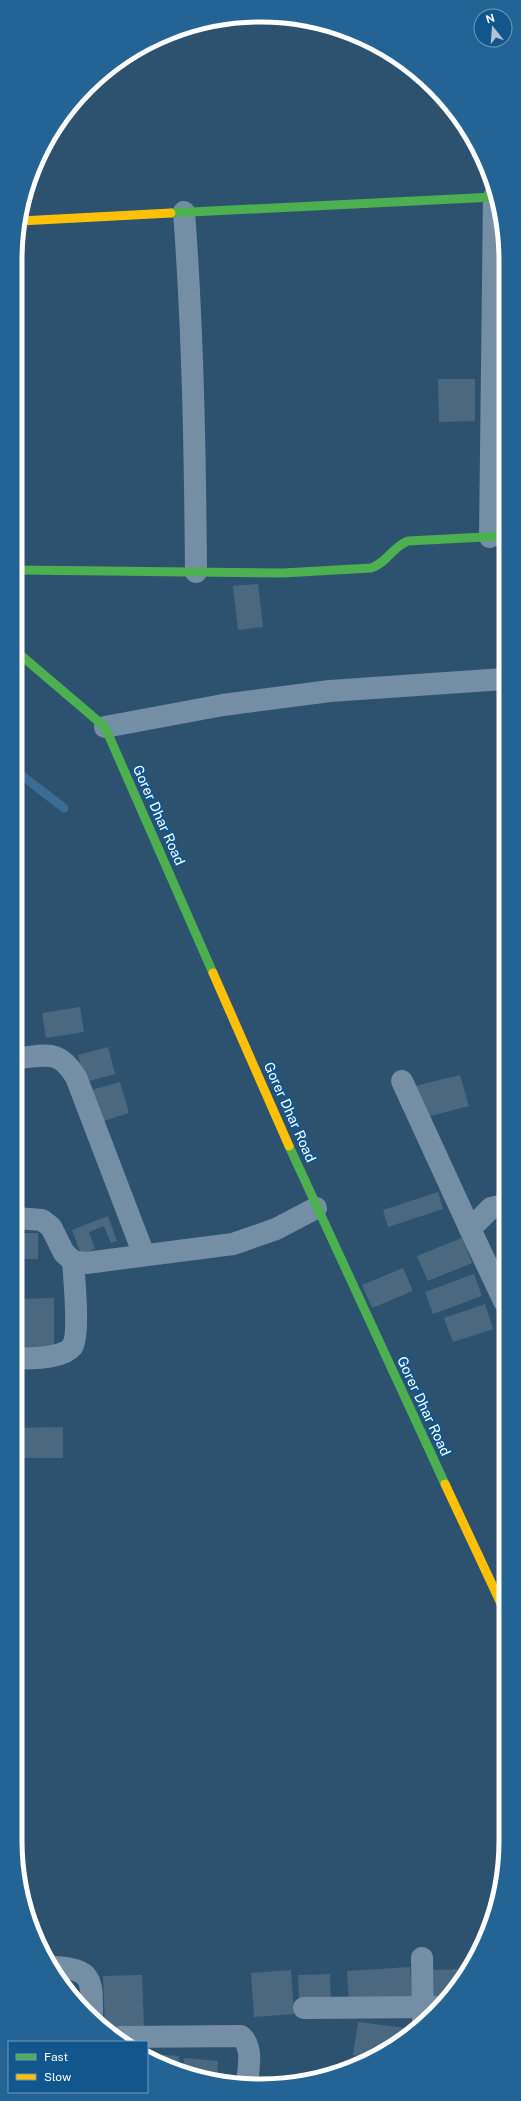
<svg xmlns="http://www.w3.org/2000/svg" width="521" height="2101" viewBox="0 0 521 2101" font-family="'Public Sans',sans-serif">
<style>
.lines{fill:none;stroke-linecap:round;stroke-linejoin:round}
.stream{stroke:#3b6c93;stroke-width:9}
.building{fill:#4a6980}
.street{stroke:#748fa5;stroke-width:22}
.fast{stroke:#4caf50;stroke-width:9}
.slow{stroke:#ffc107;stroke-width:9}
.labels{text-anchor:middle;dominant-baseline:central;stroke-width:4;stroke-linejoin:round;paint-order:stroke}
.street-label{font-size:14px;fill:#fff;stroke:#11568c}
.rim{fill:none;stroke:#fff;stroke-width:5}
</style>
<rect width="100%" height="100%" fill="#2d5270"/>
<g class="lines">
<polyline class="stream" points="16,771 64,808"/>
</g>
<g class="building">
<polygon points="438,379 475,379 475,421 439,422"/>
<polygon points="258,584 263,627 238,630 233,586"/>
<polygon points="80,1007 84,1032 46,1038 42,1013"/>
<polygon points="108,1047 115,1074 85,1082 78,1055"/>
<polygon points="460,1075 469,1106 423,1118 415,1086"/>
<polygon points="120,1082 129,1113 97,1123 88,1091"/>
<polygon points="438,1192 443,1209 388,1227 383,1210"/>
<polygon points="108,1216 117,1241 111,1243 104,1226 89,1232 95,1249 81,1254 72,1230"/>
<rect x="16" y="1233" width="22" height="26"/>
<polygon points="462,1238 472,1263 428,1281 417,1256"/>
<polygon points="403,1268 413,1291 372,1308 362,1285"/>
<polygon points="474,1274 482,1296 433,1314 425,1292"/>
<polygon points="54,1298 54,1349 16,1349 16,1299"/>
<polygon points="485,1304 493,1329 453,1342 444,1318"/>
<polygon points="63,1427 63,1458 16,1458 16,1428"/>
<polygon points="410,1967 412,1997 349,2002 347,1971"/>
<polygon points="468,1969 436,2005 434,2005 433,1970"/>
<polygon points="291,1970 294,2014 254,2017 251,1973"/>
<polygon points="330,1974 331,2000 299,2001 298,1975"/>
<polygon points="142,1975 144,2028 111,2029 105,2025 103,1976"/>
<polygon points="358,2022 406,2028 404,2038 369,2057 353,2055"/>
<polygon points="147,2054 179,2056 178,2068 152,2061 147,2057"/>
<polygon points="184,2058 218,2061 217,2078 183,2069"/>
<polygon points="250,2077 286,2079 286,2080 250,2085"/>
</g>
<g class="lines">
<g class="street">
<path d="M184 212C193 332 195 452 196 572"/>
<polyline points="490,537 494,197"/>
<polyline points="105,727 223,705 330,691 504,679"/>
<path d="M16 1058C47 1056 58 1048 76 1077L144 1255"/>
<polyline points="402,1081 470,1229"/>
<polyline points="16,1218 42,1220 51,1227 64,1253 73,1261 86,1263 233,1244 276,1229 316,1208"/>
<polyline points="504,1301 470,1229 491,1208 504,1205"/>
<path d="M16 1359C30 1358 62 1359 72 1347 80 1335 74 1277 73 1261"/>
<polyline points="422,1958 423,2020"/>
<path d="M54 1967C93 1969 92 1980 92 2014"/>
<polyline points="304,2008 435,2007"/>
<path d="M121 2037 241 2036C254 2048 248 2069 247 2085"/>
</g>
<g class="fast">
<polyline points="171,213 494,197"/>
<path d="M17 570 283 573 371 568C387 563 392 547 408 541L504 536"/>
<polyline points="17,652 105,727 213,973"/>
<polyline points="289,1146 445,1484"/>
</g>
<g class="slow">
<polyline points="20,221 171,213"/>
<polyline points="213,973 289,1146"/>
<polyline points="445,1484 504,1610"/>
</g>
</g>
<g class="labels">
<g class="street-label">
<text transform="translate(159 815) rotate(66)">Gorer Dhar Road</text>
<text transform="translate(290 1112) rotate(66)">Gorer Dhar Road</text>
<text transform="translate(424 1406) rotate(65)">Gorer Dhar Road</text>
</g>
</g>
<path d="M0 0H521V2101H0ZM260 22H261A238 238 0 0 1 499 260V1841A238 238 0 0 1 261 2079H260A238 238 0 0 1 22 1841V260A238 238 0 0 1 260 22Z" fill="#246495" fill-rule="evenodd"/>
<path class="rim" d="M260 22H261A238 238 0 0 1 499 260V1841A238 238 0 0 1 261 2079H260A238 238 0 0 1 22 1841V260A238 238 0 0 1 260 22Z"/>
<rect x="8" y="2041" width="140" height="52" fill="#11568c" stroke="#709aba"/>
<rect x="16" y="2054" width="20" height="6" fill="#4caf50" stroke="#709aba"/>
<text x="44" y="2061" font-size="12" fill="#ffffff">Fast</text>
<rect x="16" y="2074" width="20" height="6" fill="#ffc107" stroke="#709aba"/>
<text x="44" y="2081" font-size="12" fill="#ffffff">Slow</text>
<g transform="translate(493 28) rotate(343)"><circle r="19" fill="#11568c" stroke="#709aba"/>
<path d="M0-3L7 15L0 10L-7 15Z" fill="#b6c2cd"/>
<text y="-6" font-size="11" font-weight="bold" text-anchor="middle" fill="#ffffff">N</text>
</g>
</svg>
